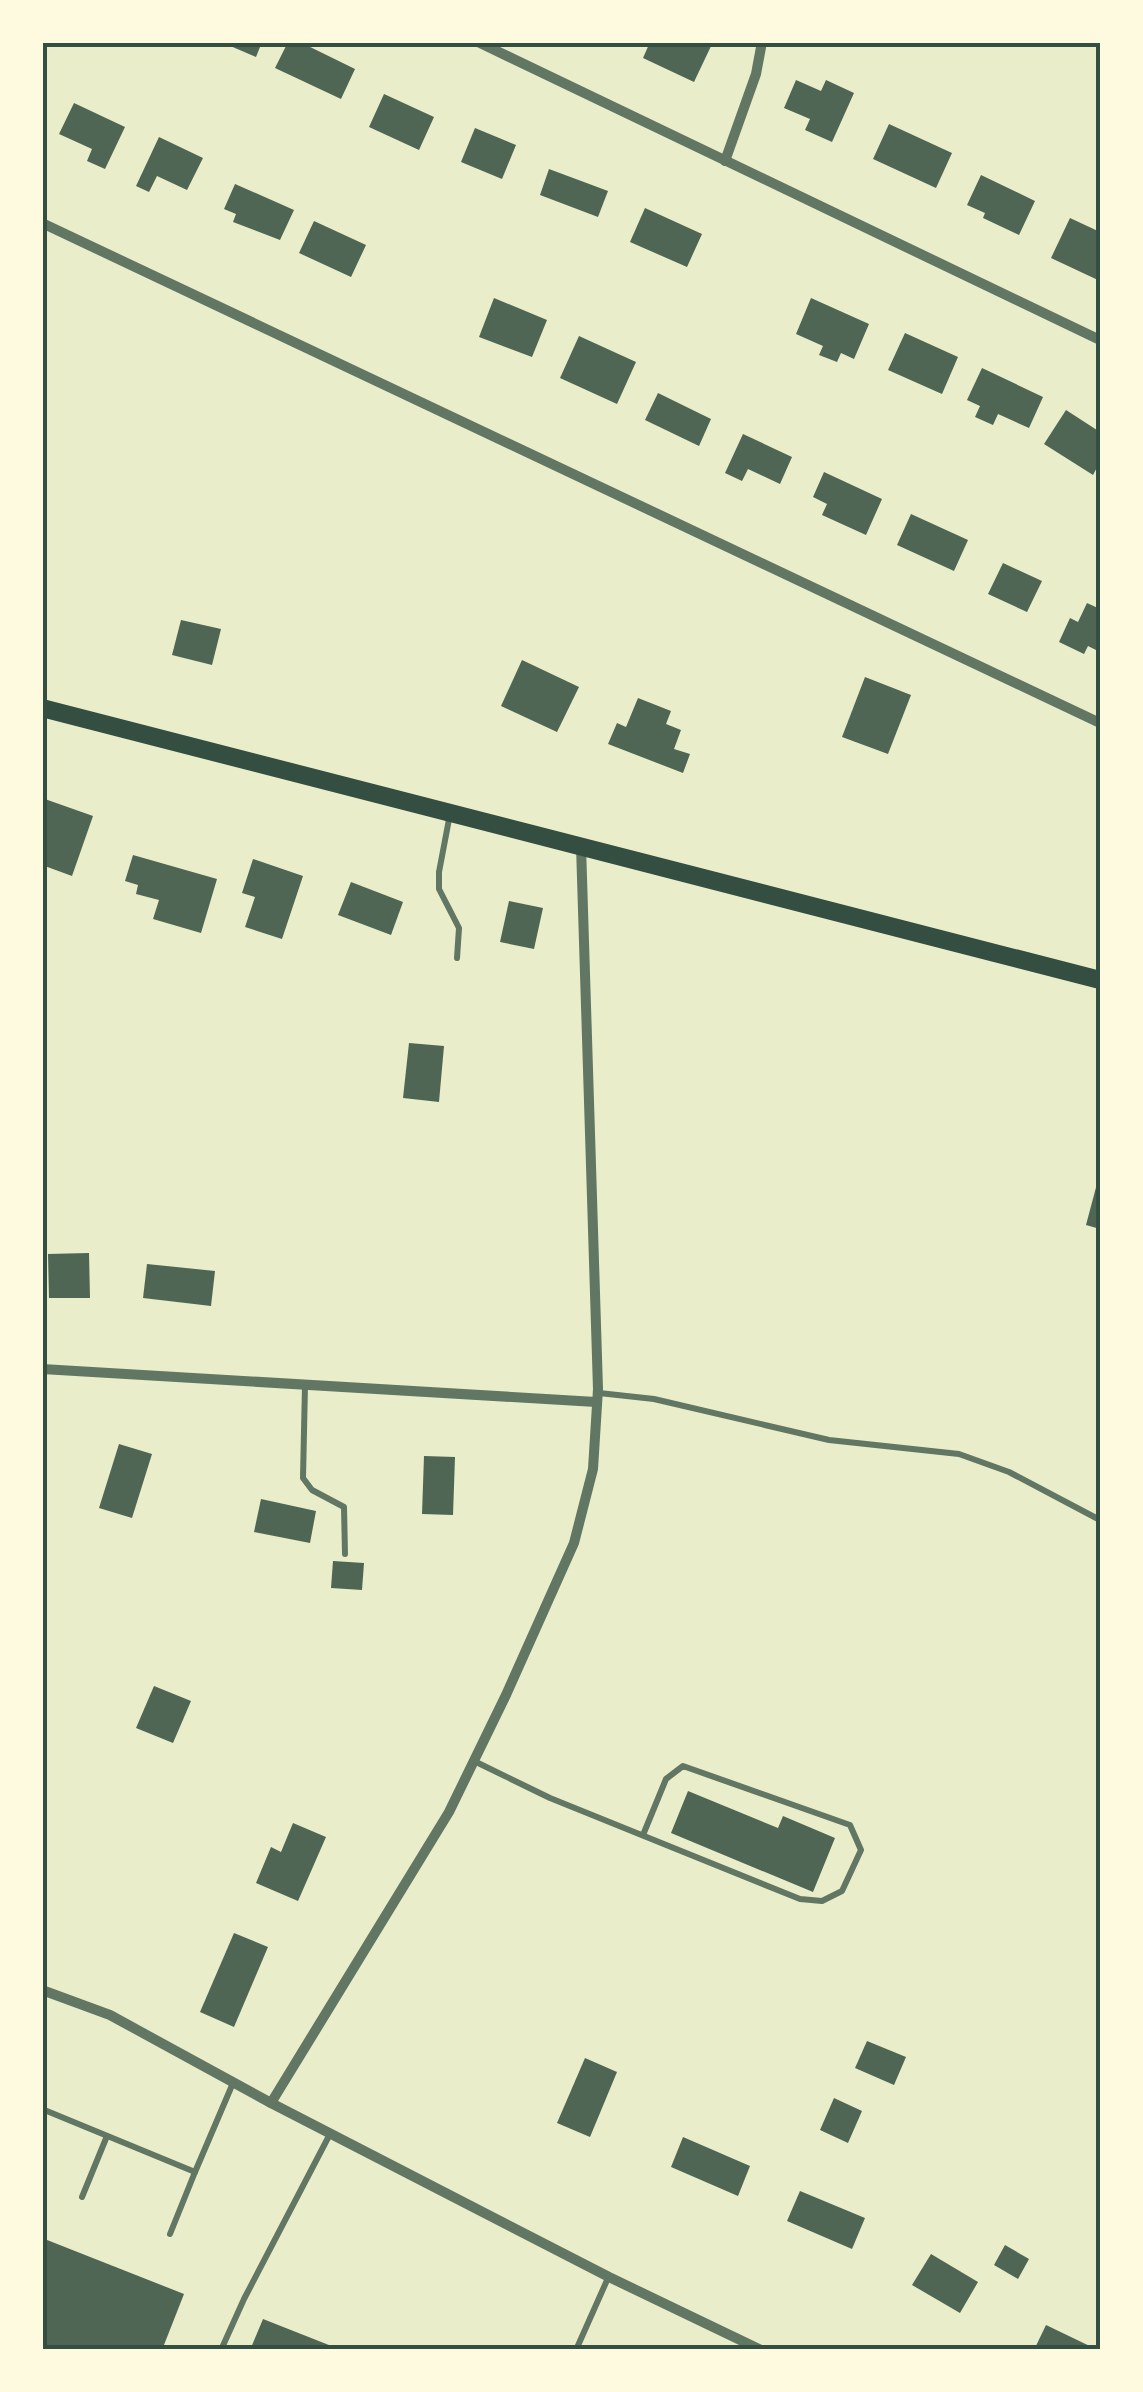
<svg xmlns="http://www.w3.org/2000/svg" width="1143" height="2392" viewBox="0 0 1143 2392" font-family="'IBM Plex Sans',sans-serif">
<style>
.building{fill:#4f6655}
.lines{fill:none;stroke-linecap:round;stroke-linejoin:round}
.service{stroke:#617663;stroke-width:6}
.minor{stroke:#617663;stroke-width:10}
.primary{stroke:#344e41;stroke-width:18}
.neatline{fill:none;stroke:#344e41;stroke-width:4}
</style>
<rect width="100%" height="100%" fill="#e9edc9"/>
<g class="building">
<polygon points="221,42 262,42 256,57"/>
<polygon points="288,42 300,42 355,69 341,99 275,68"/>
<polygon points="650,42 709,42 712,44 694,82 643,58"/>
<polygon points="796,80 821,91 826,80 854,93 832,142 805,130 810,119 784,108"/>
<polygon points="384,94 434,117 419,150 369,127"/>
<polygon points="74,103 125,127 105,169 87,161 92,149 59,134"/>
<polygon points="889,124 952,153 936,188 873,159"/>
<polygon points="475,128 516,145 502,179 461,162"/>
<polygon points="159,137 203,158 187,190 157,176 149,192 136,186"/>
<polygon points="549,169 608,191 598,217 540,195"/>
<polygon points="981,175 1035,201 1019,235 983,218 985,213 967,205"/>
<polygon points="235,184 294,210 280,240 233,222 236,214 224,209"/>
<polygon points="645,208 702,234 687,267 630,242"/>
<polygon points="1070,218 1100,232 1100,281 1051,258"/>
<polygon points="314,221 366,245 351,277 299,253"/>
<polygon points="494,298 547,320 532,357 479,337"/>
<polygon points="811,298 869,324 854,359 841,353 837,362 819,355 823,346 796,334"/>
<polygon points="905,333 958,357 942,394 888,370"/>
<polygon points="579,336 636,362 617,404 560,378"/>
<polygon points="982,368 1043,397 1029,428 998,414 993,425 975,417 980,406 967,400"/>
<polygon points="658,393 711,419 699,446 645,420"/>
<polygon points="1066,410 1100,432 1100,462 1093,475 1044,444"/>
<polygon points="743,434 792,457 780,484 748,469 742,481 725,473"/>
<polygon points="824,472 882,499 866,535 822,515 827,504 813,497"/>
<polygon points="911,514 968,540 954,571 897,545"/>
<polygon points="1003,563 1042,581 1027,612 988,594"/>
<polygon points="1087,603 1100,609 1100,652 1088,646 1084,654 1059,642 1070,618 1078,622"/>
<polygon points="181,620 221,629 212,665 172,655"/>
<polygon points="522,660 579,687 557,732 501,706"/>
<polygon points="865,677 911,695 888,754 842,737"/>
<polygon points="638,698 671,711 666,724 681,730 674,749 690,754 683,773 608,744 617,723 626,727"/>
<polygon points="42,798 93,816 72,876 42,865"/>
<polygon points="133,855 217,879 201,933 153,919 159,900 136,894 138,885 125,881"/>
<polygon points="253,859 303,876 282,939 245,927 255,897 242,893"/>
<polygon points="351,882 403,902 391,935 338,915"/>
<polygon points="509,901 543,908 534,949 500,942"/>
<polygon points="409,1043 444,1046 439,1102 403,1098"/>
<polygon points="1099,1176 1100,1176 1100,1229 1086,1225"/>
<polygon points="89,1253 90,1298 49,1298 48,1254"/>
<polygon points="147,1264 215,1271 211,1306 143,1298"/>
<polygon points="119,1444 152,1454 132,1518 99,1508"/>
<polygon points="424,1456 455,1457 453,1515 422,1514"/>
<polygon points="261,1499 316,1511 310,1543 254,1532"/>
<polygon points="333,1561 364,1563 362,1590 331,1588"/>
<polygon points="154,1686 191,1701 173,1743 136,1728"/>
<polygon points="688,1791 778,1828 783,1816 835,1838 813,1892 671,1833"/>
<polygon points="293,1823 326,1837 298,1901 256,1883 271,1847 281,1852"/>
<polygon points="234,1933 268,1947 234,2027 200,2012"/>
<polygon points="867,2041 906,2057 894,2085 855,2068"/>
<polygon points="585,2058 617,2072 590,2137 557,2123"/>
<polygon points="834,2098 862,2111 848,2143 820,2130"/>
<polygon points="683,2137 750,2166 738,2196 671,2167"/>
<polygon points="800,2191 865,2218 852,2249 787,2221"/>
<polygon points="42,2238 184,2294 162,2350 42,2350"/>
<polygon points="1005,2245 1029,2259 1018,2279 994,2265"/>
<polygon points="931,2254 978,2282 960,2313 912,2285"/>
<polygon points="263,2319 339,2349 339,2350 250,2350"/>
<polygon points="1046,2325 1098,2350 1034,2350"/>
</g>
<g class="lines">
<g class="service">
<polyline points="450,814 439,872 439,889 459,928 457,958"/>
<polyline points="305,1385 303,1478 312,1490 344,1507 345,1554"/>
<polyline points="599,1393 654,1399 829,1440 959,1454 1009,1472 1100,1520"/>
<polyline points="474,1761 550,1798 800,1899 822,1901 842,1891 861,1850 850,1825 683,1766 666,1779 643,1835"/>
<polyline points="42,2109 195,2172 170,2234"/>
<polyline points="195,2172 233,2083"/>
<polyline points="82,2197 107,2136"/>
<polyline points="221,2350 244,2299 330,2134"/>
<polyline points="576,2350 608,2278"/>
</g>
<g class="minor">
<polyline points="478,42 1100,340"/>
<polyline points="725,161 756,74 762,42"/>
<polyline points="42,223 1100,723"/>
<polyline points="42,1369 596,1402"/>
<polyline points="42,1990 110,2015 271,2103 609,2277 761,2350"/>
<polyline points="271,2103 449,1812 506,1695 574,1543 593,1469 598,1389 581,846"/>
</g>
<polyline class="primary" points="42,708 1100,980"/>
</g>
<rect width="1143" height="2392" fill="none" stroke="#fefae0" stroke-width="90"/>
<rect x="45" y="45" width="1053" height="2302" class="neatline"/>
</svg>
